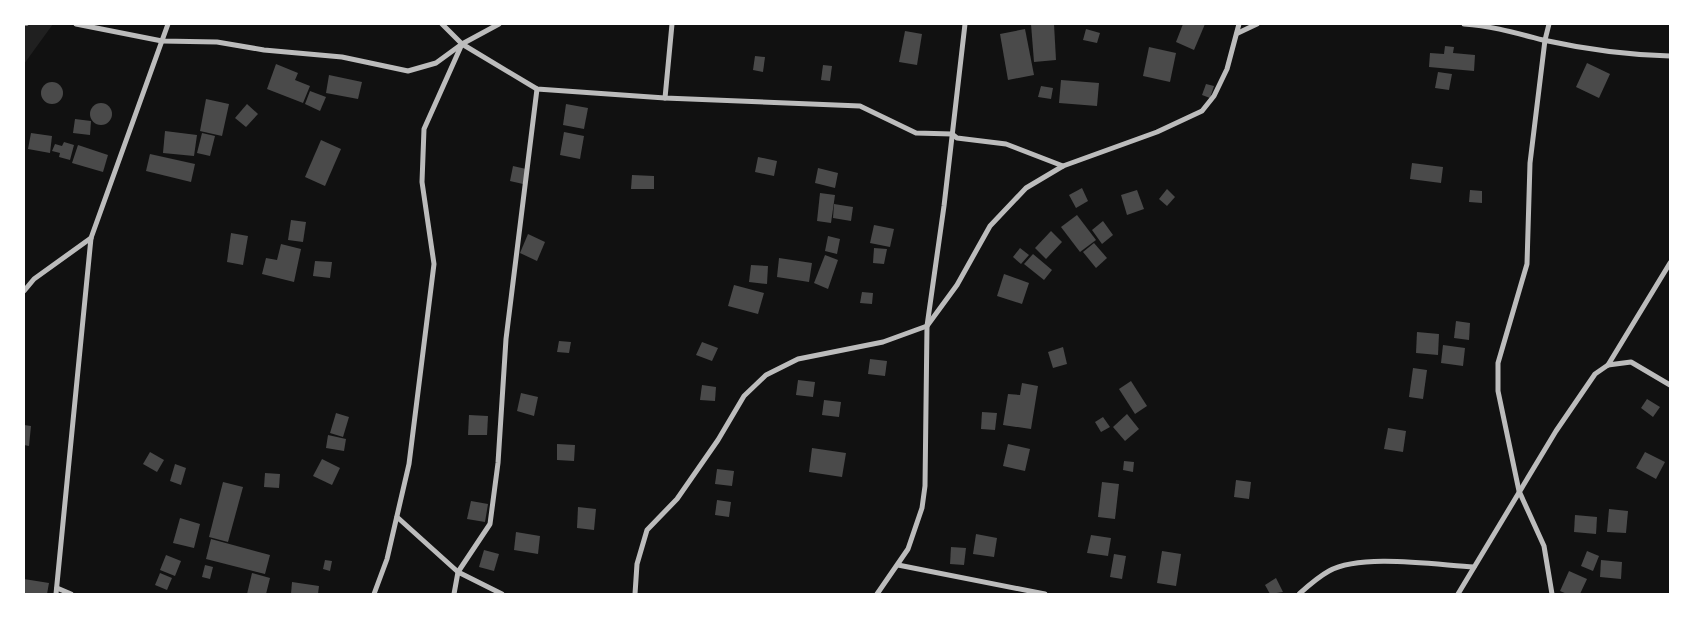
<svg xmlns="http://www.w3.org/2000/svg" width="1694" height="618" viewBox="0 0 1694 618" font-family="Overpass,sans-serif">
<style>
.green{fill:#202020}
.building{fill:#4a4a4a}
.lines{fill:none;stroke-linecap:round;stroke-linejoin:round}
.path{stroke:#f5f5f5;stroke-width:3}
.minor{stroke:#bcbcbc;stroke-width:5}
</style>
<rect width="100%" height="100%" fill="#111"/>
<polygon class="green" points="24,24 53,24 24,64"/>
<g class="building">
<polygon points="1031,24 1054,24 1056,60 1034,62"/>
<polygon points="1183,24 1205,24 1194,50 1176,42"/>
<polygon points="1025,29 1034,75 1008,80 1000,34"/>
<polygon points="1086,29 1100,33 1097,43 1083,40"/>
<polygon points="905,31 922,34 917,65 899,62"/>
<polygon points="1445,46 1454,47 1453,53 1475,55 1474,71 1429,67 1430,53 1444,54"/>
<polygon points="1149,47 1176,53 1170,82 1143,76"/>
<polygon points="755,56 765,57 763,72 753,70"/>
<polygon points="1587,63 1610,74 1599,98 1576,87"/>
<polygon points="276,64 298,73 295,80 310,86 303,103 267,89"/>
<polygon points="823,65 832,66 830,81 821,80"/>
<polygon points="1438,72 1452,74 1449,90 1435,88"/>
<polygon points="329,75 362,82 358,99 326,93"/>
<polygon points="1061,80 1099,83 1097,106 1059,103"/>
<circle cx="52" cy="93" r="11"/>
<polygon points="1206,84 1214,86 1210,98 1202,95"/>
<polygon points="1041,86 1053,88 1051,99 1038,97"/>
<polygon points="310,91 326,97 320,111 305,104"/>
<polygon points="206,99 229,104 222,136 200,131"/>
<circle cx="101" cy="114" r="11"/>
<polygon points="247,104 258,114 246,127 235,118"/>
<polygon points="566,104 588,108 584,129 563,125"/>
<polygon points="75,119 91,121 90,135 73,133"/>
<polygon points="165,131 197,135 194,156 163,153"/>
<polygon points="564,132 584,136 580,159 560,155"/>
<polygon points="31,133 52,136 50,153 28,149"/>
<polygon points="202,133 215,136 210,156 197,153"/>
<polygon points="321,140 341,149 325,186 305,177"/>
<polygon points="64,142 74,145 70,160 59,157 60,153 52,151 55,144 62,146"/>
<polygon points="78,145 108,155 103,172 72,163"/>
<polygon points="150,154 195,164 191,182 146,171"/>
<polygon points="758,157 777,161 774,176 755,172"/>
<polygon points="1412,163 1443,167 1441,183 1410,179"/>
<polygon points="513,166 526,169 523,184 510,181"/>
<polygon points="818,168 838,173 835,188 815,183"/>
<polygon points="632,175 654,176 654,189 631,189"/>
<polygon points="1082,188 1088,201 1076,208 1069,195"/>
<polygon points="1167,189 1175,197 1167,206 1159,199"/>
<polygon points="1137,190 1144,209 1127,215 1121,195"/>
<polygon points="1470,190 1482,191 1482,203 1469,202"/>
<polygon points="820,193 835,195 831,223 817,221"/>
<polygon points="834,204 853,207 851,221 833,218"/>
<polygon points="1077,215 1096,240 1080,252 1061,227"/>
<polygon points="291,220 306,222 303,242 288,240"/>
<polygon points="1103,221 1113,235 1102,244 1092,230"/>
<polygon points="874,225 894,229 890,247 870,243"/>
<polygon points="1051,231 1062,242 1046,259 1035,248"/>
<polygon points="231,233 248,236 243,265 227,262"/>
<polygon points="528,234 545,242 537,261 520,253"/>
<polygon points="828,236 840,239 837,254 825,251"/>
<polygon points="1094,243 1107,258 1096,268 1083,252"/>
<polygon points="281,244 301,249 294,282 262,274 266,258 277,260"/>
<polygon points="874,248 887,249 884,264 873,263"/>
<polygon points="1020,248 1029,255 1021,264 1013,257"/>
<polygon points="1033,254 1052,270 1044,280 1024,264"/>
<polygon points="825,255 838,260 828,289 814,283"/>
<polygon points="779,258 812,263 809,282 777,277"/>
<polygon points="315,261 332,262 330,278 313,276"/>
<polygon points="751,265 768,266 767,284 749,282"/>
<polygon points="1004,274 1029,283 1022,304 997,296"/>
<polygon points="734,285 764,293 758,314 728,306"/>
<polygon points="862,292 873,293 872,304 860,303"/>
<polygon points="1456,321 1470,323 1469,340 1454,338"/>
<polygon points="1417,332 1439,334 1438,355 1416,353"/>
<polygon points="559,341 571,342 569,353 557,352"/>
<polygon points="702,342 718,348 712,361 696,355"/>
<polygon points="1443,345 1465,348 1463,366 1441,363"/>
<polygon points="1063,347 1067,364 1053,368 1048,352"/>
<polygon points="870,359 887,361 885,376 868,374"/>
<polygon points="1413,368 1427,370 1423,399 1409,397"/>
<polygon points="798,380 815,382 813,397 796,395"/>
<polygon points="1131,381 1147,406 1135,414 1119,389"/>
<polygon points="1022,383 1038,386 1031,429 1003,425 1008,394 1020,395"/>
<polygon points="702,385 716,387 715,401 700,400"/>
<polygon points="521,393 538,397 534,416 517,411"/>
<polygon points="1647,399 1660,407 1653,417 1641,408"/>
<polygon points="824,400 841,402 839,417 822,415"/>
<polygon points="982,412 997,413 995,430 981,429"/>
<polygon points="336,413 349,417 343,437 330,433"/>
<polygon points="1127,414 1139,429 1125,441 1113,427"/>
<polygon points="469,415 488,416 487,435 468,435"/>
<polygon points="1103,417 1110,427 1101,432 1095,422"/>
<polygon points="24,425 31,426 29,446 24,445"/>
<polygon points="1388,428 1406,431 1403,452 1384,449"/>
<polygon points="328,435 346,439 344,451 326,448"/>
<polygon points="557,444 575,445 574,461 557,460"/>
<polygon points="1008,444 1030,449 1025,471 1003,466"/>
<polygon points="812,448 846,453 842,477 809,472"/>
<polygon points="150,452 164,460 157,472 143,464"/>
<polygon points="1645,452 1665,462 1656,479 1636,468"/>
<polygon points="322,459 340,468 332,485 313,476"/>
<polygon points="1124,461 1134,462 1133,472 1123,470"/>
<polygon points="175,464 186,468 181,485 170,481"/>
<polygon points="717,469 734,471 732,486 715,484"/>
<polygon points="265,473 280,474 279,488 264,487"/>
<polygon points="1236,480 1251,482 1249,499 1234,497"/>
<polygon points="223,482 243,487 228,542 209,537"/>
<polygon points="1102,482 1119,484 1115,519 1098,517"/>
<polygon points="717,500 731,502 729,517 715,515"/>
<polygon points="471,501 488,504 485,522 467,519"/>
<polygon points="578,507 596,509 594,530 577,528"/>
<polygon points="1609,509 1628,511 1626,533 1607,532"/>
<polygon points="1575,515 1597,517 1596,534 1574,532"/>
<polygon points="180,518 200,524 194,548 173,543"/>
<polygon points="516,532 540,536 538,554 514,550"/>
<polygon points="976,534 997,538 994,557 973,554"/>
<polygon points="1091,535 1111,538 1108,556 1087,553"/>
<polygon points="211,539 270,555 265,574 206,559"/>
<polygon points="951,547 966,548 964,565 950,564"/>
<polygon points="484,550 499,554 494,571 479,567"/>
<polygon points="1162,551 1181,554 1176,586 1157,583"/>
<polygon points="1587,551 1599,556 1593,571 1581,566"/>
<polygon points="1114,554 1126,556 1122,579 1110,577"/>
<polygon points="166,555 181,561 175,576 160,570"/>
<polygon points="325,560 332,561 330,571 323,569"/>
<polygon points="1601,560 1622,562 1621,579 1600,577"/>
<polygon points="205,565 213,567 210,579 202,577"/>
<polygon points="1569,571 1587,579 1580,594 1567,594 1560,591"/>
<polygon points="160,573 172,578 167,590 155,585"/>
<polygon points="252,573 270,578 266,594 247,594"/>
<polygon points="1276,578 1283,592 1270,594 1265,585"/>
<polygon points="24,579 49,583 47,594 24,594"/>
<polygon points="292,582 319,586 318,594 291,594"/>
</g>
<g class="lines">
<polyline class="path" points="24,24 27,24"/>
<g class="minor">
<polyline points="76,24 162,41 217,42 264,50 342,57 408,71 436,63 462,44 499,24"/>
<polyline points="442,24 462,44 537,89 665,98 860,106 916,133 952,134 957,138 1006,144 1063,166"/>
<path d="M1464 24C1492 26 1516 33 1543 40 1584 49 1629 55 1670 56"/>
<polyline points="1549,24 1545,40 1530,163 1527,264 1498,363 1498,391 1519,491 1544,546 1552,594"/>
<polyline points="1238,33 1257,24"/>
<polyline points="665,98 672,24"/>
<polyline points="24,291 34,279 91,238"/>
<polyline points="1608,365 1670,263"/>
<polyline points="397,517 458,572 502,594"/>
<polyline points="898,565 1045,594"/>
<polyline points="57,588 71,594"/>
<polyline points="56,594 91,238 168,24"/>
<polyline points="374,594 387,559 409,464 434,264 422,182 424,129 462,44"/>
<polyline points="454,594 458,572 490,524 498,463 506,339 537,89"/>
<polyline points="635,594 637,564 647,530 677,499 718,440 744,396 766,375 798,359 883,342 927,326 957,285 990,226 1026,188 1063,166 1157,132 1202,111 1214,96 1227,69 1239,24"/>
<polyline points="877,594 908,549 922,508 925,486 927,326 944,206 965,24"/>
<path d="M1299 594C1308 586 1318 577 1329 571 1361 553 1437 565 1474 567"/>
<polyline points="1458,594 1556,431 1595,374 1608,365 1631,362 1670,385"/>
</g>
</g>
<rect width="1694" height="618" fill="none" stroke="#ffffff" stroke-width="50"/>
</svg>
